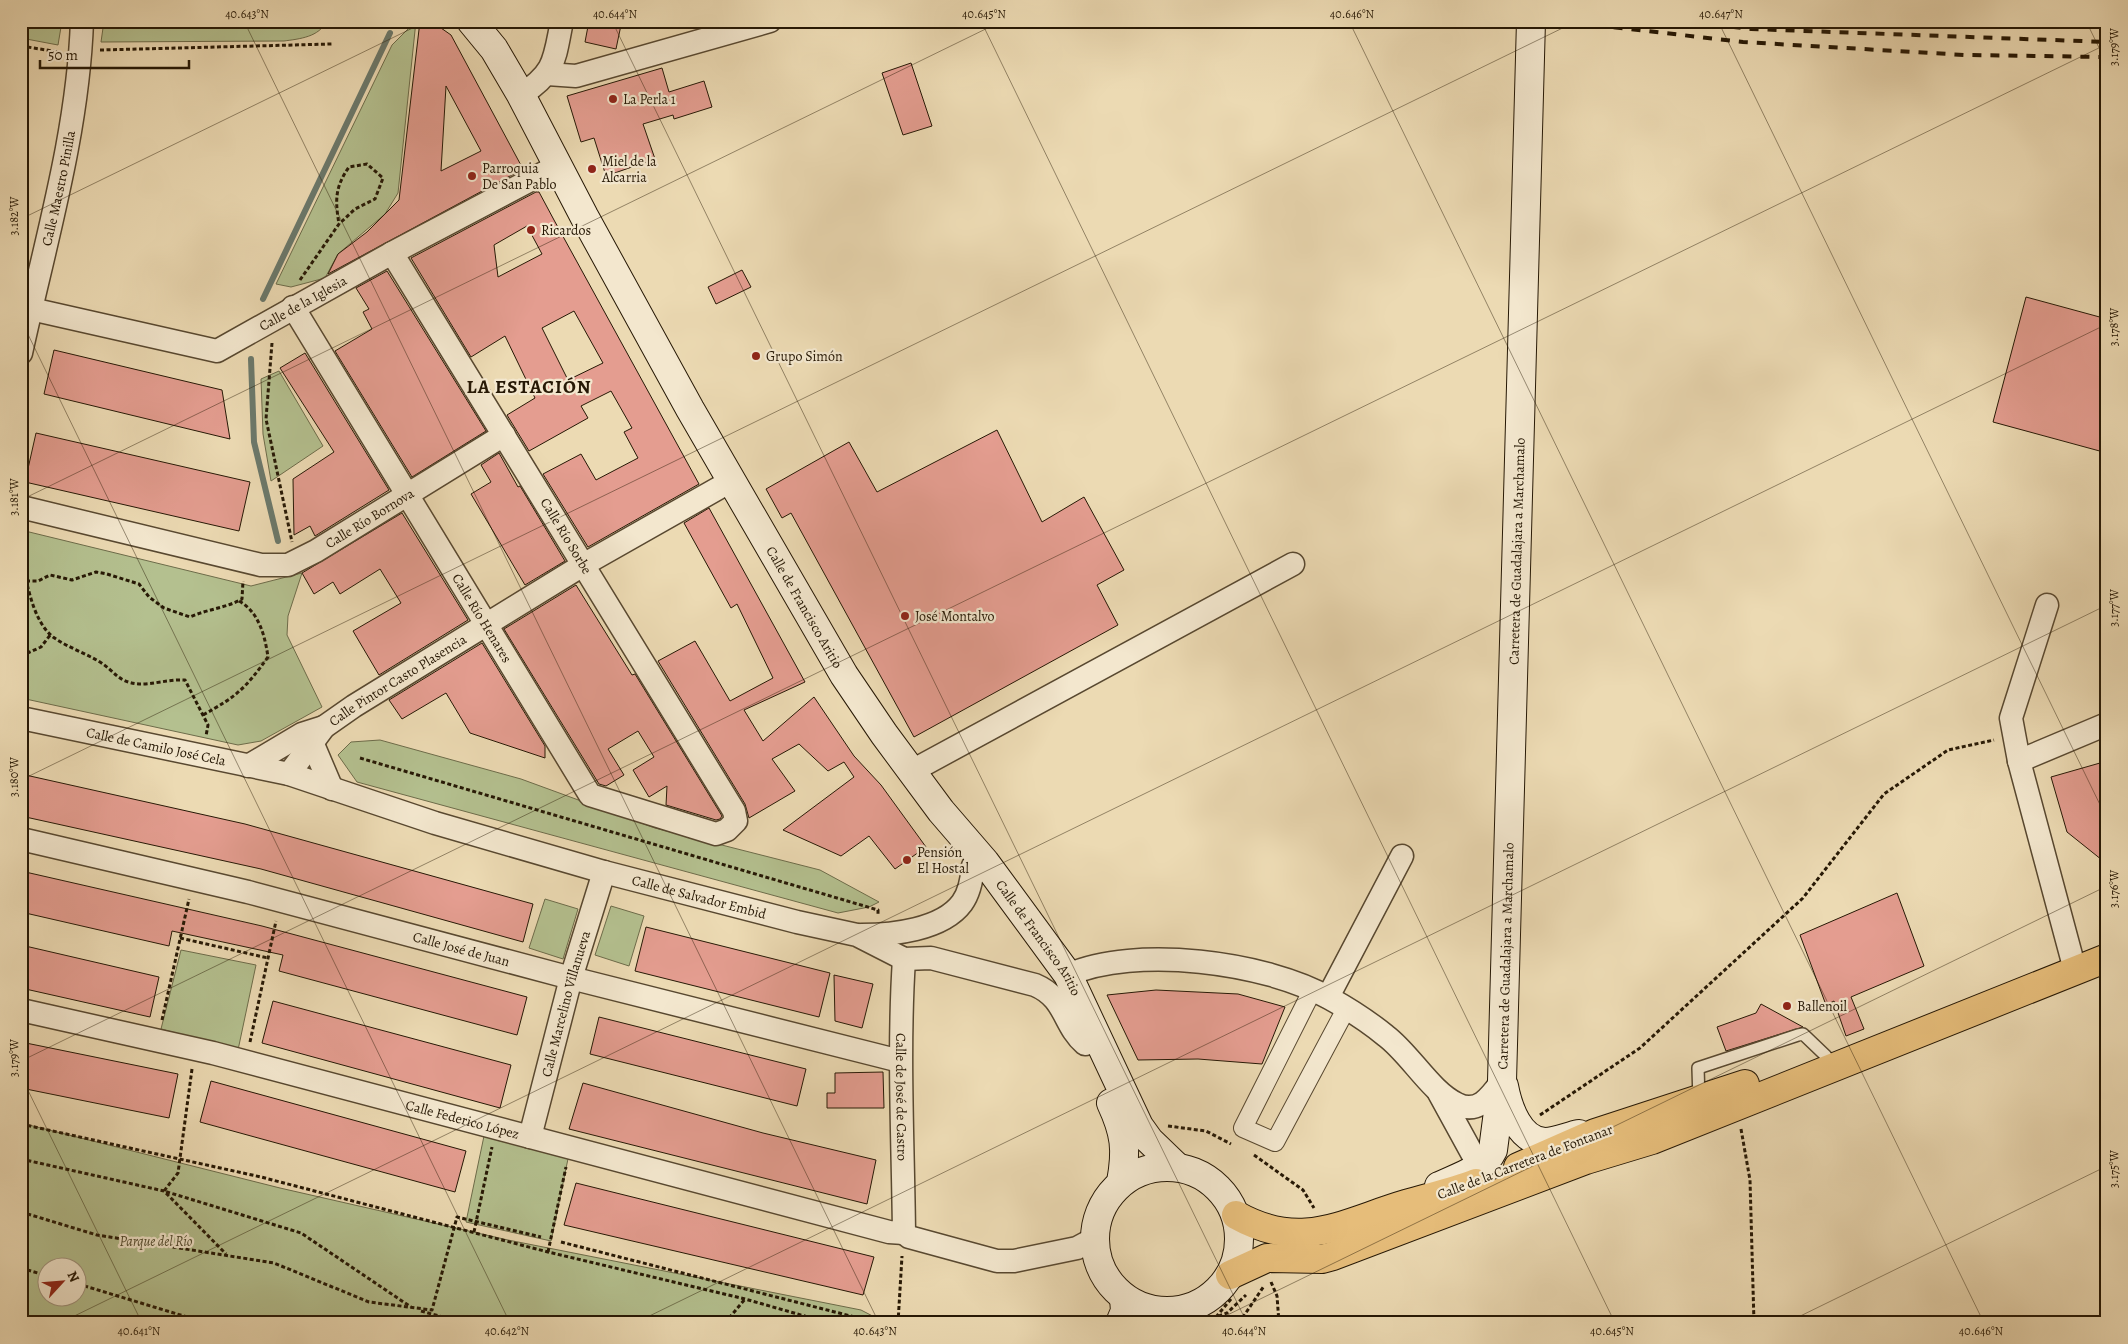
<svg xmlns="http://www.w3.org/2000/svg" width="2128" height="1344" viewBox="0 0 2128 1344" font-family="Alegreya,serif">
<style>
.green{fill:#b4c08f;stroke:#6d6c4a;fill-rule:evenodd}
.lines{fill:none;stroke-linecap:round;stroke-linejoin:round}
.stream{stroke:#6b796c;stroke-width:6}
.building{fill:#e49d90;stroke:#261805;fill-rule:evenodd}
.service-casing{stroke:#584830;stroke-width:14}
.pedestrian-casing{stroke:#584830;stroke-width:20}
.minor-casing{stroke:#584830;stroke-width:25}
.secondary-casing{stroke:#261805;stroke-width:30}
.primary-casing{stroke:#261805;stroke-width:30}
.path{stroke:#261805;stroke-width:3;stroke-dasharray:4 2.5;stroke-linecap:butt}
.service{stroke:#f3e7ce;stroke-width:11}
.pedestrian{stroke:#f3e7ce;stroke-width:18}
.minor{stroke:#f3e7ce;stroke-width:22}
.secondary{stroke:#f3e7ce;stroke-width:28}
.primary{stroke:#e6bd7a;stroke-width:28}
.rail{stroke:#261805;stroke-width:4;stroke-dasharray:9 9;stroke-linecap:butt}
.ticks{fill:none;stroke:#261805;stroke-width:1;stroke-opacity:0.45}
.poi-dot{fill:#8f2418;stroke:#f3e7ce;stroke-width:2}
.labels{text-anchor:middle;dominant-baseline:central;stroke-width:4.5;stroke-linejoin:round;paint-order:stroke}
.poi-label{font-size:14px;fill:#261805;stroke:#f3e7ce;text-anchor:start}
.street-label{font-size:14px;fill:#261805;stroke:#f3e7ce}
.park-label{font-size:14px;font-style:italic;fill:#514a2e;stroke:#f3e7ce}
.district-label{font-size:19px;font-weight:bold;letter-spacing:1px;fill:#261805;stroke:#f3e7ce}
.neatline{fill:none;stroke:#261805;stroke-width:2}
.ticks-label{font-size:12px;text-anchor:middle;fill:#261805}
</style>
<rect width="100%" height="100%" fill="#ecdab3"/>
<filter id="stains"><feTurbulence type="fractalNoise" baseFrequency=".004" numOctaves="4"/><feColorMatrix values="0 0 0 0 .2 0 0 0 0 .09 0 0 0 0 .02 0 0 0 .5 -.17"/></filter>
<radialGradient id="worn" r=".72"><stop offset=".6" stop-color="#630" stop-opacity="0"/><stop offset="1" stop-color="#630" stop-opacity=".3"/></radialGradient>
<g class="green">
<polygon points="21,21 62,21 58,45 21,38"/>
<path d="M104 21H326C320 37 299 39 284 41L101 42Z"/>
<polygon points="416,21 398,193 385,214 338,254 325,278 291,287 276,284 392,45"/>
<polygon points="279,371 323,446 271,481 263,434 261,379"/>
<polygon points="21,530 251,586 302,573 288,616 287,635 322,707 261,741 238,745 21,698"/>
<polygon points="380,740 521,779 655,828 820,870 879,902 869,907 838,913 357,782 338,755 351,742"/>
<polygon points="545,899 578,909 563,959 529,948"/>
<polygon points="611,906 644,916 629,966 595,955"/>
<polygon points="181,950 256,965 238,1050 161,1029"/>
<path d="M21 1123 280 1188 508 1240 861 1310 886 1323H21ZM48 1266H78V1296H48Z"/>
<polygon points="484,1136 569,1154 551,1241 466,1222"/>
</g>
<g class="lines">
<g class="stream">
<polyline points="263,299 390,33"/>
<polyline points="251,359 254,442 278,541"/>
</g>
</g>
<g class="building">
<path d="M420 21H431L451 35 523 169 328 274 338 254 367 232 399 200ZM446 86 481 151 441 171Z"/>
<polygon points="589,21 621,25 616,49 585,42"/>
<polygon points="911,63 932,126 903,135 882,73"/>
<polygon points="662,68 669,92 704,81 712,107 674,119 673,115 643,124 655,159 606,176 594,138 581,142 567,96"/>
<path d="M536 192H539L554 220 699 484 588 547 543 474 581 454 596 480 638 458 624 432 632 428 611 391 581 406 588 418 529 451 507 415 535 398 505 336 471 357 411 258ZM527 226 542 254 498 277 494 245ZM574 311 603 363 568 380 542 328Z"/>
<polygon points="742,270 751,287 716,304 708,287"/>
<polygon points="387,271 486,431 412,477 335,351 372,329 363,312 369,309 356,288"/>
<polygon points="2026,297 2107,319 2107,453 1993,422"/>
<polygon points="54,350 222,390 230,439 44,394"/>
<polygon points="305,353 389,490 315,536 310,526 294,535 293,479 334,452 280,368"/>
<polygon points="997,430 1042,522 1084,497 1124,570 1097,585 1118,625 914,737 791,513 782,518 766,489 849,442 877,492"/>
<polygon points="36,433 250,482 239,531 25,482"/>
<polygon points="499,453 518,487 520,486 565,561 525,585 471,494 491,482 481,465"/>
<polygon points="709,508 805,682 744,710 763,741 814,697 854,756 881,785 926,847 895,869 869,836 841,856 783,830 854,777 844,762 828,771 799,744 772,759 795,791 749,818 745,804 658,661 695,641 730,701 773,678 737,604 731,608 684,523"/>
<polygon points="402,513 468,620 379,675 353,631 401,603 380,569 340,594 333,582 314,594 302,573"/>
<polygon points="576,585 632,675 635,674 722,816 720,819 716,820 666,805 667,786 649,797 633,770 654,757 638,731 608,749 624,775 606,786 599,784 504,629"/>
<polygon points="482,643 545,746 545,758 470,733 446,693 402,719 389,700"/>
<polygon points="2107,761 2107,864 2067,832 2051,777"/>
<polygon points="21,774 245,824 533,904 523,942 261,869 21,816"/>
<polygon points="21,871 262,926 527,997 517,1035 279,971 283,955 172,931 169,946 21,912"/>
<polygon points="1897,893 1924,966 1851,997 1864,1029 1846,1036 1834,1001 1826,1005 1800,935"/>
<polygon points="646,927 830,973 819,1017 635,971"/>
<polygon points="21,945 159,977 150,1017 21,988"/>
<polygon points="834,975 873,984 862,1028 835,1021"/>
<polygon points="1156,990 1238,994 1285,1007 1262,1064 1198,1059 1138,1060 1107,995"/>
<polygon points="273,1001 511,1065 500,1108 262,1043"/>
<polygon points="1761,1004 1803,1027 1726,1051 1717,1027 1756,1013"/>
<polygon points="599,1017 806,1069 797,1106 590,1054"/>
<polygon points="21,1042 178,1074 169,1118 21,1088"/>
<polygon points="883,1072 884,1108 827,1108 827,1093 835,1093 835,1073"/>
<polygon points="211,1081 466,1151 455,1192 200,1122"/>
<polygon points="583,1083 763,1133 876,1160 867,1204 569,1129"/>
<polygon points="576,1183 874,1257 863,1295 564,1225"/>
</g>
<g class="lines">
<defs>
<polyline id="service" points="1699,1100 1698,1068 1798,1035 1803,1034 1826,1056 1830,1070"/>
<polyline id="pedestrian" points="1312,991 1243,1128 1275,1142 1346,1009"/>
<g id="minor">
<polyline points="547,74 576,76 770,21"/>
<path d="M521 95C556 72 554 60 562 21"/>
<path id="s1" d="M293 307 590 795 716 834 727 830 736 821 734 811 392 253"/>
<path id="s2" d="M31 309 217 351 392 253 557 166"/>
<path id="s3" d="M21 353C45 243 78 134 82 21"/>
<path id="s4" d="M21 507 261 565H288L316 551 504 435"/>
<polyline points="2047,605 2011,718 2019,761 2075,970"/>
<path id="s5" d="M21 718 289 774 435 823 604 872 797 922 857 935 904 959 931 958 1035 985C1066 998 1063 1025 1085 1044"/>
<polyline points="312,742 332,789"/>
<polyline points="2019,761 2107,724"/>
<polyline points="248,766 302,734 324,727"/>
<polyline points="912,771 1293,564"/>
<path id="s6" d="M289 774 324 727 354 706 583 565 731 481"/>
<path id="s7" d="M21 839 248 892 571 978 900 1061"/>
<path d="M861 935C892 935 942 930 962 903 970 892 972 879 973 866"/>
<path id="s8" d="M904 959C898 1050 903 1142 904 1233"/>
<path d="M1068 975C1135 945 1266 962 1329 998 1349 1009 1369 1022 1386 1036 1410 1054 1431 1092 1457 1104 1478 1115 1491 1096 1502 1081"/>
<polyline points="1328,997 1402,856"/>
<path id="s9" d="M21 1010 213 1053 889 1232 904 1233"/>
<polyline points="1439,1093 1479,1166"/>
<path id="s10" d="M530 1137 571 978 604 872"/>
<polyline points="904,1233 909,1237 997,1261 1014,1261 1077,1248 1090,1241 1095,1234"/>
</g>
<g id="secondary">
<path id="s11" d="M471 21 494 49 521 95 584 216 690 409 844 675 884 734 941 811 985 862 1068 975 1139 1126 1149 1140 1177 1167"/>
<path d="M1504 1086C1508 1107 1519 1141 1545 1142 1555 1142 1569 1136 1579 1134"/>
<path d="M1111 1103C1125 1133 1127 1150 1121 1182"/>
<circle cx="1167" cy="1239" r="72"/>
<path id="s12" d="M1439 1186C1458 1177 1484 1170 1493 1150L1502 1081 1531 21"/>
<polyline points="1120,1323 1125,1311 1124,1298"/>
</g>
<g id="primary">
<polyline points="1518,1167 1595,1133 1745,1084"/>
<path d="M1236 1215C1302 1252 1342 1223 1406 1204 1429 1197 1453 1192 1476 1183"/>
<polyline points="1230,1275 1267,1258 1322,1259 1333,1256 1586,1160 1652,1140 2107,958"/>
</g>
</defs>
<use href="#service" class="service-casing"/>
<use href="#pedestrian" class="pedestrian-casing"/>
<use href="#minor" class="minor-casing"/>
<use href="#secondary" class="secondary-casing"/>
<use href="#primary" class="primary-casing"/>
<g class="path">
<polyline points="21,46 59,52"/>
<polyline points="100,50 332,44"/>
<path d="M300 280 339 224 355 209 375 199 383 178 367 164 349 167C335 187 335 200 339 224"/>
<polyline points="272,343 266,419 292,542"/>
<path d="M21 560C28 584 32 620 53 637 67 647 85 653 100 662 116 672 117 682 139 684 151 685 169 679 185 680L208 725 206 736"/>
<path d="M26 581H38L50 575 72 580 96 572 107 574 139 584 149 597 164 608 190 617C208 609 226 608 242 599L243 581"/>
<polyline points="21,656 41,647 51,634"/>
<path d="M203 715C237 696 245 689 268 657 265 636 259 612 239 601"/>
<polyline points="360,758 878,910 878,914"/>
<polyline points="180,938 268,958"/>
<polyline points="162,1020 189,899"/>
<polyline points="250,1042 276,921"/>
<polyline points="192,1069 178,1173 164,1191 301,1233 411,1307"/>
<polyline points="1540,1115 1640,1048 1803,898 1884,794 1948,750 1994,740"/>
<polyline points="21,1124 261,1177 548,1252 745,1299 829,1323"/>
<polyline points="1168,1126 1206,1131 1231,1144"/>
<polyline points="1741,1129 1750,1180 1754,1323"/>
<polyline points="1254,1155 1303,1190 1314,1208"/>
<polyline points="21,1159 164,1191 226,1254"/>
<polyline points="21,1212 97,1235 274,1263 369,1302 432,1310 457,1217 541,1237"/>
<polyline points="474,1232 492,1147"/>
<polyline points="561,1242 878,1323"/>
<polyline points="548,1252 566,1167"/>
<polyline points="21,1268 48,1276"/>
<polyline points="1271,1282 1277,1296 1279,1323"/>
<polyline points="78,1284 207,1323"/>
<polyline points="1231,1299 1216,1317 1227,1313 1246,1295"/>
<polyline points="421,1311 464,1323"/>
<polyline points="21,1320 49,1323"/>
<polyline points="725,1323 745,1299"/>
<polyline points="898,1323 902,1256"/>
<polyline points="1239,1323 1264,1286"/>
</g>
<use href="#service" class="service"/>
<use href="#pedestrian" class="pedestrian"/>
<use href="#minor" class="minor"/>
<use href="#secondary" class="secondary"/>
<use href="#primary" class="primary"/>
<g class="rail">
<polyline points="1560,21 1743,42 1965,55 2107,57"/>
<polyline points="1678,21 1751,29 2107,42"/>
</g>
</g>
<path class="ticks" d="M244 21 879 1323M612 21 1247 1323M981 21 1615 1323M1349 21 1984 1323M1718 21 2107 819M2086 21 2107 64M21 219 427 21M21 320 510 1323M21 500 1002 21M21 780 1577 21M21 1061 2107 44M21 1076 142 1323M60 1323 2107 324M635 1323 2107 605M1211 1323 2107 886M1786 1323 2107 1166"/>
<g class="poi-dot">
<circle cx="613" cy="99" r="5"/>
<circle cx="592" cy="169" r="5"/>
<circle cx="472" cy="176" r="5"/>
<circle cx="531" cy="230" r="5"/>
<circle cx="756" cy="356" r="5"/>
<circle cx="905" cy="616" r="5"/>
<circle cx="907" cy="860" r="5"/>
<circle cx="1787" cy="1006" r="5"/>
</g>
<g class="labels">
<g class="poi-label">
<text x="623" y="99">La Perla 1</text>
<text x="602" y="161">Miel de la<tspan x="602" dy="16">Alcarria</tspan></text>
<text x="482" y="168">Parroquia<tspan x="482" dy="16">De San Pablo</tspan></text>
<text x="541" y="230">Ricardos</text>
<text x="766" y="356">Grupo Simón</text>
<text x="915" y="616">José Montalvo</text>
<text x="917" y="852">Pensión<tspan x="917" dy="16">El Hostal</tspan></text>
<text x="1797" y="1006">Ballenoil</text>
</g>
<g class="street-label">
<text stroke="none"><textPath href="#s3" startOffset="169">Calle Maestro Pinilla</textPath></text>
<text stroke="none"><textPath href="#s2" startOffset="289">Calle de la Iglesia</textPath></text>
<text stroke="none"><textPath href="#s4" startOffset="368">Calle Río Bornova</textPath></text>
<text transform="translate(566 536) rotate(59)">Calle Río Sorbe</text>
<text stroke="none"><textPath href="#s12" startOffset="666">Carretera de Guadalajara a Marchamalo</textPath></text>
<text stroke="none"><textPath href="#s11" startOffset="675">Calle de Francisco Aritio</textPath></text>
<text stroke="none"><textPath href="#s1" startOffset="364">Calle Río Henares</textPath></text>
<text stroke="none"><textPath href="#s6" startOffset="146">Calle Pintor Casto Plasencia</textPath></text>
<text stroke="none"><textPath href="#s5" startOffset="138">Calle de Camilo José Cela</textPath></text>
<text stroke="none"><textPath href="#s5" startOffset="702">Calle de Salvador Embid</textPath></text>
<text stroke="none"><textPath href="#s11" startOffset="1081">Calle de Francisco Aritio</textPath></text>
<text stroke="none"><textPath href="#s7" startOffset="454">Calle José de Juan</textPath></text>
<text stroke="none"><textPath href="#s12" startOffset="261">Carretera de Guadalajara a Marchamalo</textPath></text>
<text stroke="none"><textPath href="#s10" startOffset="138">Calle Marcelino Villanueva</textPath></text>
<text stroke="none"><textPath href="#s8" startOffset="138">Calle de José de Castro</textPath></text>
<text stroke="none"><textPath href="#s9" startOffset="455">Calle Federico López</textPath></text>
<text transform="translate(1525 1162) rotate(-21)">Calle de la Carretera de Fontanar</text>
</g>
<g class="park-label">
<text x="156" y="1241">Parque del Río</text>
</g>
<g class="district-label">
<text x="529" y="387">LA ESTACIÓN</text>
</g>
</g>
<rect width="2128" height="1344" fill="none" stroke="#ecdab3" stroke-width="55"/>
<g transform="translate(62 1282) rotate(64)"><circle r="24" fill="#f3e7ce" stroke="#a1947e"/>
<path d="M0-4L9 19L0 12L-9 19Z" fill="#8f2418"/>
<text y="-8" font-size="14" font-weight="bold" text-anchor="middle" fill="#261805">N</text>
</g>
<path d="M40 60v8h149v-8" fill="none" stroke="#261805" stroke-width="2.5"/>
<text x="48" y="60" font-size="15" fill="#261805" stroke="#f3e7ce" stroke-width="4" paint-order="stroke">50 m</text>
<rect x="28" y="28" width="2072" height="1288" class="neatline"/>
<g class="ticks-label">
<text x="247" y="18">40.643°N</text>
<text x="615" y="18">40.644°N</text>
<text x="984" y="18">40.645°N</text>
<text x="1352" y="18">40.646°N</text>
<text x="1721" y="18">40.647°N</text>
<text transform="translate(2114 47) rotate(-90)" y="4">3.179°W</text>
<text transform="translate(14 216) rotate(-90)" y="4">3.182°W</text>
<text transform="translate(2114 327) rotate(-90)" y="4">3.178°W</text>
<text transform="translate(14 497) rotate(-90)" y="4">3.181°W</text>
<text transform="translate(2114 608) rotate(-90)" y="4">3.177°W</text>
<text transform="translate(14 777) rotate(-90)" y="4">3.180°W</text>
<text transform="translate(2114 889) rotate(-90)" y="4">3.176°W</text>
<text transform="translate(14 1058) rotate(-90)" y="4">3.179°W</text>
<text transform="translate(2114 1169) rotate(-90)" y="4">3.175°W</text>
<text x="139" y="1335">40.641°N</text>
<text x="507" y="1335">40.642°N</text>
<text x="875" y="1335">40.643°N</text>
<text x="1244" y="1335">40.644°N</text>
<text x="1612" y="1335">40.645°N</text>
<text x="1981" y="1335">40.646°N</text>
</g>
<rect width="100%" height="100%" filter="url(#stains)"/>
<rect width="100%" height="100%" fill="url(#worn)"/>
</svg>
